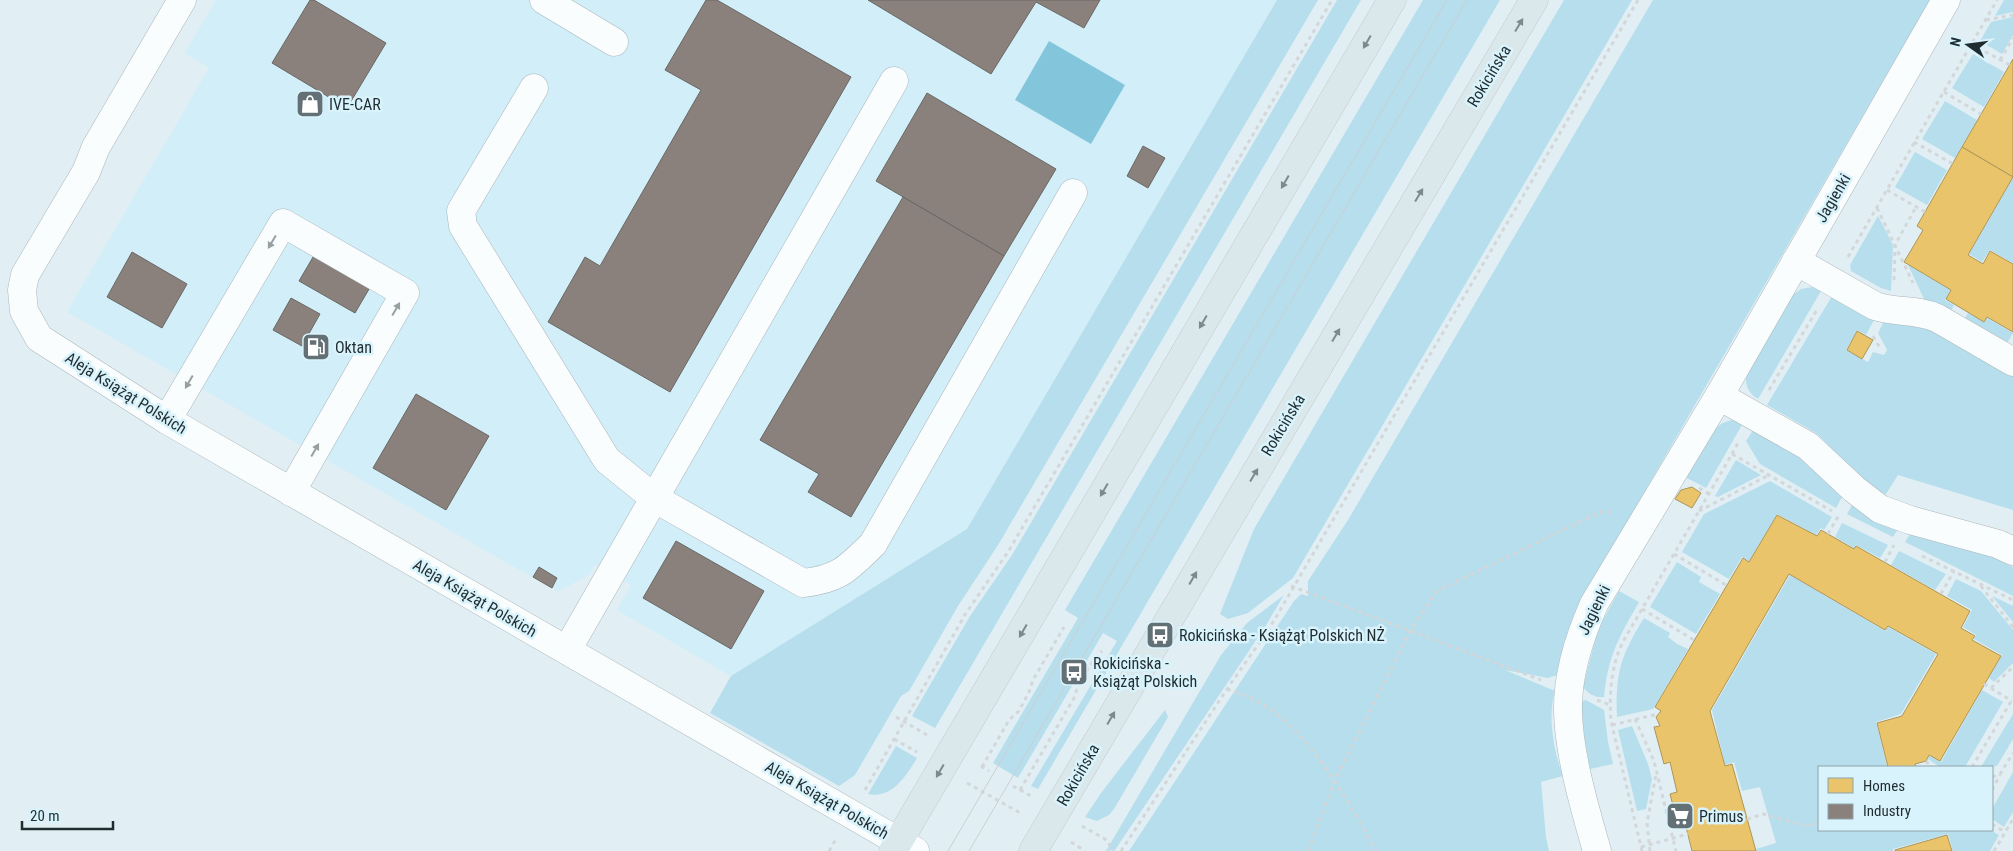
<svg xmlns="http://www.w3.org/2000/svg" width="2013" height="851" viewBox="0 0 2013 851" font-family="'Roboto Condensed',sans-serif">
<style>
.built{fill:#d1eef9}
.green{fill:#b6deec}
.water{fill:#83c6dc}
.homes{fill:#e9c46a;stroke:#ac9659}
.industry{fill:#8a817c;stroke:#6a6865}
.lines{fill:none;stroke-linecap:round;stroke-linejoin:round}
.minor-casing{stroke:#abb6bb;stroke-width:29}
.major-casing{stroke:#c4cbce;stroke-width:29}
.path{stroke:#d3d7d9;stroke-width:3;stroke-dasharray:4 4;stroke-linecap:butt}
.minor{stroke:#fafdfd;stroke-width:28}
.major{stroke:#dae8ec;stroke-width:28}
.tram{stroke:#cbd0d1;stroke-width:1}
.oneway{fill:#7c8a8e}
.oneway2{fill:#979fa1}
.labels{text-anchor:middle;dominant-baseline:central;stroke-width:5;stroke-linejoin:round;paint-order:stroke}
.street-label{font-size:16px;fill:#1f2c30;stroke:#d9f3fc}
.poi-label{font-size:16px;fill:#1f2c30;stroke:#d9f3fc;text-anchor:start}
</style>
<rect width="100%" height="100%" fill="#e1eff4"/>
<polygon class="built" points="216,0 1277,0 967,529 731,676 617,610 631,585 611,574 594,565 590,574 558,592 67,312 209,68 185,53"/>
<g class="green">
<polygon points="1277,0 1318,0 998,545 958,606 909,691 901,696 855,775 839,786 710,713 731,676 967,529"/>
<polygon points="1337,0 1361,0 935,728 912,716 970,616 1012,555"/>
<polygon points="1423,0 1500,0 1038,789 1031,786 1117,641 1103,633 1018,778 993,763 1078,618 1065,610"/>
<polygon points="1564,0 1632,0 1293,578 1248,613 1228,619 1220,614 1254,529"/>
<path d="M1653 0H1930L1580 603 1564 643 1557 675 1548 678 1505 670 1555 691C1547 716 1554 753 1563 776L1541 782 1546 837 1549 851H1129L1294 601 1301 594 1308 596V581L1348 520Z"/>
<polygon points="2004,0 2013,0 2013,12 1995,16"/>
<polygon points="2013,17 2013,35 2002,54 1980,41 1991,22"/>
<polygon points="1973,54 2004,72 1984,107 1952,88"/>
<polygon points="1945,101 1977,120 1955,158 1922,139"/>
<polygon points="1915,152 1947,170 1927,205 1895,187"/>
<polygon points="2013,178 2013,263 1990,250 1982,262 1969,254"/>
<polygon points="1878,216 1893,245 1891,291 1881,288 1851,271 1850,265"/>
<polygon points="1908,265 1950,290 1945,300 1954,305 1950,313 1926,303"/>
<path d="M1812 287 1821 291 1758 399C1751 395 1746 388 1746 380 1747 365 1781 312 1791 296L1801 289Z"/>
<polygon points="1832,296 1874,320 1866,335 1857,330 1846,350 1868,362 1873,352 1884,355 1887,350 1878,333 1884,321 1927,324 2013,374 2013,510 1898,475 1886,494 1882,493 1861,477 1816,433 1767,405"/>
<polygon points="1968,313 1984,322 1987,318 2013,333 2006,345 1964,320"/>
<path d="M1736 420 1743 423 1706 488 1685 477C1697 457 1710 419 1736 420Z"/>
<polygon points="1754,429 1799,456 1842,497 1836,508 1760,464 1746,441"/>
<polygon points="1736,460 1761,475 1718,497 1715,496"/>
<polygon points="1770,481 1832,517 1824,530 1821,528 1816,535 1777,514 1749,561 1742,557 1729,579 1682,552 1704,514"/>
<polygon points="1852,505 1864,514 1898,529 1893,537 1847,514"/>
<polygon points="1842,523 1888,545 1880,558 1856,545 1854,548 1835,537"/>
<polygon points="1910,534 1995,557 2013,567 2013,596 1905,542"/>
<polygon points="1899,551 1946,574 1935,590 1891,565"/>
<polygon points="1677,562 1701,577 1699,582 1720,594 1696,634 1650,607"/>
<polygon points="1790,575 1885,631 1888,627 1936,654 1901,714 1876,722 1887,767 1819,767 1819,830 1990,830 1999,835 1990,851 1953,851 1948,834 1893,849 1893,851 1757,851 1756,849 1776,843 1760,787 1742,791 1734,762 1725,765 1712,710"/>
<polygon points="1956,579 1981,591 2013,630 2013,663 1994,682 1989,678 2002,655 1974,639 1976,635 1963,627 1972,610 1947,596"/>
<path d="M1619 591 1639 602C1619 637 1608 656 1604 697 1596 698 1588 694 1583 687L1598 629Z"/>
<polygon points="1284,595 1265,627 1115,850 1106,851 1221,655 1247,623"/>
<polygon points="1992,596 2013,606 2013,622"/>
<path d="M1644 618 1670 633 1668 637 1677 644 1688 649 1653 709 1617 717C1615 673 1621 655 1644 618Z"/>
<polygon points="1982,690 2003,702 1965,767 1940,767 1928,759 1929,756 1941,762"/>
<polygon points="1586,700 1604,710 1608,742 1613,764 1590,769 1582,723 1582,701"/>
<polygon points="1165,710 1168,717 1114,809 1109,815 1097,821 1085,817 1101,793"/>
<polygon points="2013,714 2013,739 1997,766 1981,767"/>
<polygon points="1632,726 1648,764 1652,779 1646,809 1637,811 1618,730"/>
<path d="M896 746 917 758C906 776 892 799 868 794Z"/>
<polygon points="2013,772 2013,812 2004,827 1992,819 1992,809"/>
</g>
<polygon class="water" points="1049,41 1125,85 1091,144 1015,100"/>
<g class="homes">
<polygon points="2013,59 2013,177 1962,147"/>
<polygon points="1962,147 2013,177 1968,255 1983,264 1990,251 2013,264 2013,332 1987,317 1984,322 1946,299 1951,290 1904,262 1923,230 1917,226"/>
<polygon points="1857,331 1873,340 1862,359 1847,350"/>
<polygon points="1692,487 1701,493 1692,508 1675,499 1681,490"/>
<polygon points="1777,515 1817,536 1821,530 1854,549 1856,546 1970,611 1961,628 1975,636 1972,640 2001,656 1940,761 1929,755 1926,761 1915,764 1916,767 1888,767 1877,723 1902,716 1938,654 1888,626 1885,630 1789,574 1710,711 1725,766 1732,764 1756,851 1692,851 1686,827 1679,829 1670,794 1677,792 1670,762 1664,764 1654,727 1660,726 1656,717 1661,711 1655,707 1743,558 1749,562"/>
<polygon points="1947,835 1952,851 1895,851 1895,850"/>
</g>
<g class="industry">
<polygon points="310,0 314,0 386,43 347,108 272,63"/>
<polygon points="706,0 717,0 851,77 670,392 548,322 585,257 600,266 701,90 665,70"/>
<polygon points="868,0 1100,0 1084,28 1036,2 991,74"/>
<polygon points="927,93 1056,169 1004,256 876,181"/>
<polygon points="1143,146 1165,158 1148,188 1127,176"/>
<polygon points="903,197 1004,256 851,517 808,492 819,474 760,440"/>
<polygon points="132,252 187,284 162,328 107,297"/>
<polygon points="316,252 372,284 355,313 299,281"/>
<polygon points="291,298 320,314 302,346 273,330"/>
<polygon points="416,394 489,436 446,510 373,468"/>
<polygon points="676,541 764,591 731,649 643,598"/>
<polygon points="539,567 557,578 552,588 533,577"/>
</g>
<g class="lines">
<defs>
<g id="minor">
<polyline points="182,0 96,147 86,172 25,275 22,290 24,311 39,338 167,420 915,851"/>
<polyline points="544,0 614,42"/>
<path d="M534 88 461 211 463 226 607 460 654 498 803 583C840 579 848 568 873 544L1073 193"/>
<path d="M1796 261 1875 306C1896 313 1917 309 1937 318L2013 362"/>
<polyline points="1719,396 1808,446 1854,489 1880,509 1910,520 1998,544 2013,551"/>
<polyline points="167,420 283,223 405,293 291,492"/>
<polyline points="567,650 894,81"/>
<path d="M1597 851C1585 809 1569 755 1568 712 1567 675 1579 638 1594 604L1719 396 1946 0"/>
</g>
<g id="major">
<polyline points="893,851 1392,0"/>
<polyline points="1033,851 1534,0"/>
</g>
</defs>
<use href="#minor" class="minor-casing"/>
<use href="#major" class="major-casing"/>
<g class="path">
<polyline points="1986,20 2013,15"/>
<polyline points="1971,44 2010,65"/>
<polyline points="2000,60 2013,38"/>
<polyline points="1944,92 1981,114"/>
<polyline points="1914,142 1953,164"/>
<polyline points="1887,190 1925,212"/>
<polyline points="1877,208 1913,283"/>
<polyline points="1848,257 1997,0"/>
<polyline points="1894,280 1895,245 1916,207"/>
<polyline points="1873,336 1880,348"/>
<polyline points="1769,390 1818,308"/>
<polyline points="1732,454 1739,441"/>
<polyline points="1699,488 1709,494"/>
<polyline points="1699,511 1769,475"/>
<polyline points="1828,534 1839,515"/>
<polyline points="1674,554 1726,585"/>
<polyline points="1922,556 2013,600"/>
<polyline points="1885,562 1894,545"/>
<polyline points="1291,586 1541,680"/>
<polyline points="1981,586 2013,627"/>
<polyline points="1941,594 1954,571"/>
<polyline points="1642,609 1694,640"/>
<polyline points="1984,684 2012,701"/>
<polyline points="1991,688 2013,667"/>
<path d="M1227 689C1242 694 1259 701 1272 710 1316 743 1350 804 1376 851"/>
<polyline points="1597,700 1610,705"/>
<polyline points="896,717 927,735"/>
<polyline points="1635,719 1654,761 1676,851"/>
<polyline points="1612,725 1658,714"/>
<polyline points="894,739 917,752"/>
<polyline points="1926,761 1931,767"/>
<polyline points="981,766 989,771"/>
<polyline points="982,767 1009,720 1019,711 1029,692 1033,680 1064,627"/>
<polyline points="1972,767 2013,698"/>
<polyline points="1992,777 2000,774 2013,753"/>
<polyline points="967,783 1022,814"/>
<polyline points="1013,786 1031,796"/>
<polyline points="865,790 966,613 1008,552 1332,0"/>
<path d="M1020 790 1074 698C1079 679 1089 666 1102 651"/>
<polyline points="1992,790 2000,775"/>
<polyline points="1747,819 1764,814 1805,826 1819,823"/>
<polyline points="1992,824 2005,832"/>
<polyline points="1082,826 1105,839 1114,851"/>
<polyline points="1071,842 1085,851"/>
<polyline points="1641,847 1688,834"/>
<polyline points="829,851 836,839"/>
<polyline points="1121,851 1227,689 1269,629 1638,0"/>
<polyline points="1308,851 1334,782 1410,631 1437,591 1600,512 1614,512"/>
<path d="M1642 851 1611 721C1609 694 1611 664 1624 640L1732 454 1832 511"/>
<polyline points="1650,851 1647,823 1656,774"/>
<polyline points="1994,851 2013,819"/>
</g>
<use href="#minor" class="minor"/>
<use href="#major" class="major"/>
<g class="tram">
<polyline points="948,851 1447,0"/>
<polyline points="969,851 1467,0"/>
</g>
</g>
<defs><path id="oneway-solid" d="M-6-.8H1V-3.2L6.5 0L1 3.2V.8H-6Z" transform="scale(1.25)"/></defs>
<g class="oneway">
<use href="#oneway-solid" transform="translate(1519 25) rotate(-59)"/>
<use href="#oneway-solid" transform="translate(1367 42) rotate(120)"/>
<use href="#oneway-solid" transform="translate(1285 182) rotate(120)"/>
<use href="#oneway-solid" transform="translate(1419 195) rotate(-59)"/>
<use href="#oneway-solid" transform="translate(1203 322) rotate(120)"/>
<use href="#oneway-solid" transform="translate(1336 335) rotate(-59)"/>
<use href="#oneway-solid" transform="translate(1254 475) rotate(-59)"/>
<use href="#oneway-solid" transform="translate(1104 490) rotate(120)"/>
<use href="#oneway-solid" transform="translate(1193 578) rotate(-60)"/>
<use href="#oneway-solid" transform="translate(1023 631) rotate(120)"/>
<use href="#oneway-solid" transform="translate(1111 718) rotate(-60)"/>
<use href="#oneway-solid" transform="translate(940 771) rotate(120)"/>
</g>
<g class="oneway2">
<use href="#oneway-solid" transform="translate(272 242) rotate(121)"/>
<use href="#oneway-solid" transform="translate(396 309) rotate(-60)"/>
<use href="#oneway-solid" transform="translate(189 382) rotate(120)"/>
<use href="#oneway-solid" transform="translate(315 450) rotate(-60)"/>
</g>
<defs>
<symbol id="shop-square" viewBox="-11 -11 22 22"><rect x="-9" y="-9" width="18" height="18" rx="4" fill="#637075" stroke="#d9f3fc"/><path d="M-5-2.5h2.3a2.7 3.5 0 0 1 5.4 0H5L5.5 6h-11ZM-1.5-2.5h3a1.5 2.3 0 0 0-3 0Z" fill="#fff"/></symbol>
<symbol id="fuel-square" viewBox="-11 -11 22 22"><rect x="-9" y="-9" width="18" height="18" rx="4" fill="#637075" stroke="#d9f3fc"/><path d="M-5.5-6h7V0h2V4h1.3V-2.5L3-4.5l.8-.8L6-3V5H2.5V1h-1V6h-7ZM-4.2-4.7v3.2H.2V-4.7Z" fill="#fff"/></symbol>
<symbol id="bus-square" viewBox="-11 -11 22 22"><rect x="-9" y="-9" width="18" height="18" rx="4" fill="#637075" stroke="#d9f3fc"/><path d="M-5-6H5V4H4V6H2V4H-2V6H-4V4H-5ZM-3.5-4V0h7V-4ZM-3.5 1.2v1.5H-2V1.2ZM2 1.2v1.5H3.5V1.2Z" fill="#fff"/></symbol>
<symbol id="supermarket-square" viewBox="-11 -11 22 22"><rect x="-9" y="-9" width="18" height="18" rx="4" fill="#637075" stroke="#d9f3fc"/><path d="M-6-5.5h2.5l.6 2H6L4.5 2H-2.5L-4.4-4H-6ZM-1.5 3.2a1.3 1.3 0 1 0 .1 0ZM3 3.2a1.3 1.3 0 1 0 .1 0Z" fill="#fff"/></symbol>
</defs>
<g fill-rule="evenodd">
<use href="#shop-square" x="294" y="88" width="32" height="32"/>
<use href="#fuel-square" x="300" y="331" width="32" height="32"/>
<use href="#bus-square" x="1144" y="619" width="32" height="32"/>
<use href="#bus-square" x="1058" y="656" width="32" height="32"/>
<use href="#supermarket-square" x="1664" y="800" width="32" height="32"/>
</g>
<g class="labels">
<g class="street-label">
<text transform="translate(1489 76) rotate(-59)">Rokicińska</text>
<text transform="translate(1833 198) rotate(-60)">Jagienki</text>
<text transform="translate(126 393) rotate(32)">Aleja Książąt Polskich</text>
<text transform="translate(1283 425) rotate(-59)">Rokicińska</text>
<text transform="translate(475 598) rotate(30)">Aleja Książąt Polskich</text>
<text transform="translate(1594 610) rotate(-64)">Jagienki</text>
<text transform="translate(1078 775) rotate(-60)">Rokicińska</text>
<text transform="translate(827 800) rotate(30)">Aleja Książąt Polskich</text>
</g>
<g class="poi-label">
<text x="329" y="104">IVE-CAR</text>
<text x="335" y="347">Oktan</text>
<text x="1179" y="635">Rokicińska - Książąt Polskich NŻ</text>
<text x="1093" y="663">Rokicińska -<tspan x="1093" dy="18">Książąt Polskich</tspan></text>
<text x="1699" y="816">Primus</text>
</g>
</g>
<rect x="1818" y="766" width="175" height="65" fill="#d9f3fc" stroke="#8fa3aa"/>
<rect x="1828" y="778" width="25" height="15" fill="#e9c46a" stroke="#8fa3aa"/>
<text x="1863" y="791" font-size="15" fill="#1f2c30">Homes</text>
<rect x="1828" y="804" width="25" height="15" fill="#8a817c" stroke="#8fa3aa"/>
<text x="1863" y="816" font-size="15" fill="#1f2c30">Industry</text>
<g transform="translate(1968 45) rotate(284)" stroke="#d9f3fc" stroke-width="4" paint-order="stroke">
<path d="M0-4L9 19L0 12L-9 19Z" fill="#1f2c30"/>
<text y="-8" font-size="14" font-weight="bold" text-anchor="middle" fill="#1f2c30">N</text>
</g>
<path d="M22 821v8h91v-8" fill="none" stroke="#1f2c30" stroke-width="2.5"/>
<text x="30" y="821" font-size="15" fill="#1f2c30" stroke="#d9f3fc" stroke-width="4" paint-order="stroke">20 m</text>
</svg>
